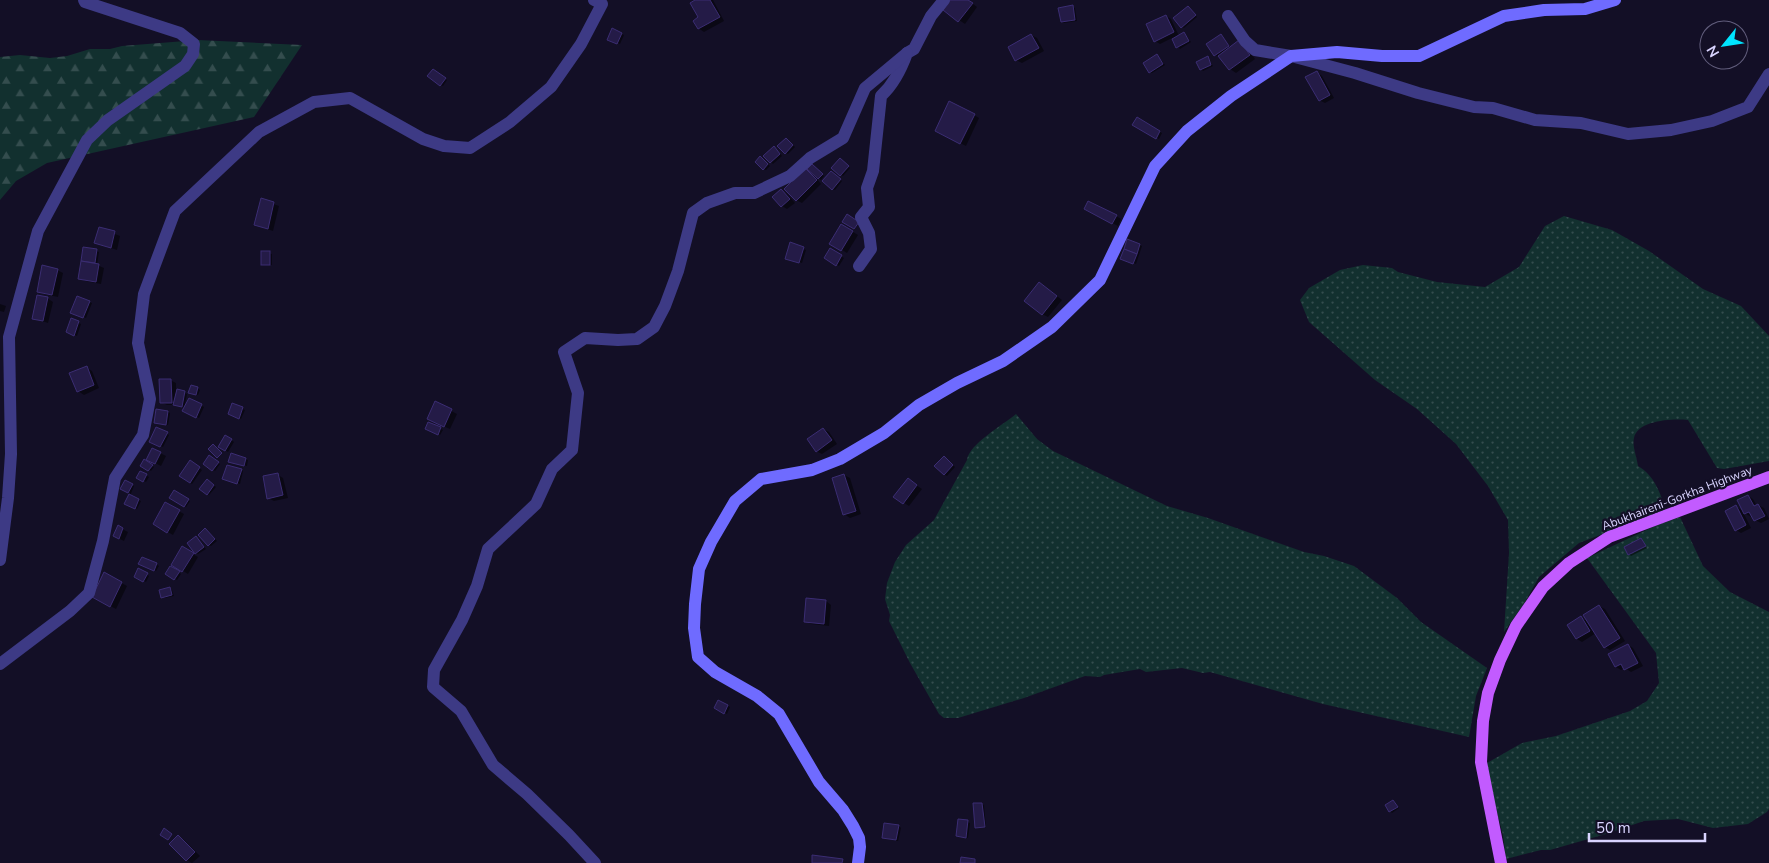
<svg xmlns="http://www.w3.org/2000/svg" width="1769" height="863" viewBox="0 0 1769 863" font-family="'Nunito Sans',sans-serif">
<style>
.grass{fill:url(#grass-dots)}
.forest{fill:url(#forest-firs)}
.shadow{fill:#0007}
.building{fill:#241b47;stroke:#3b2d73}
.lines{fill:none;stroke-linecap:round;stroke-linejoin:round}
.minor{stroke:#3d3a85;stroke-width:12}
.secondary{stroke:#6f6bff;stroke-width:12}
.primary{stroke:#c25bff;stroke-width:12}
.labels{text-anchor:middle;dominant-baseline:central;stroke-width:4.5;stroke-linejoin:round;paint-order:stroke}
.street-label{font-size:12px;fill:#d9d4ff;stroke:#130f26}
</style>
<defs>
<pattern id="grass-dots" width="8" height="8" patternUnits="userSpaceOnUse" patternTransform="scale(1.25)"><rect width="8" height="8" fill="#12302f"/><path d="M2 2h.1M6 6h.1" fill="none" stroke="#344d4e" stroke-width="1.8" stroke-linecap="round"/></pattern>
<pattern id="forest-firs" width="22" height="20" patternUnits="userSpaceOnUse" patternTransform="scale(1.25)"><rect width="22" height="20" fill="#12302f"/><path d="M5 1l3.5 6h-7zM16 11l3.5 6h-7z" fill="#344d4e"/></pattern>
</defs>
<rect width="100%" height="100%" fill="#130f26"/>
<g class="grass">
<path d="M1564 216 1612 230 1649 251 1703 289 1741 306 1769 336V461L1724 469 1717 468 1688 420C1674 418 1637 420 1634 438 1632 446 1637 458 1638 466 1655 476 1660 493 1666 510L1579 543 1539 577 1525 602 1504 632 1509 553 1508 520 1488 486 1456 444 1417 409 1375 380 1309 322 1300 300 1309 288 1340 270 1363 265 1392 268 1398 272 1437 282 1485 287 1519 267 1545 226Z"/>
<path d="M1016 414 1037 439 1053 451 1167 506 1208 518 1304 552 1324 556 1354 566 1397 598 1421 622 1487 668 1476 696 1469 737 1323 704 1210 672 1203 673 1182 668 1146 672 1140 669 1104 675 1100 677 1085 676 1024 698 958 718H944L939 714 910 663 889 621 890 615 885 599 887 583 895 562 906 545 934 520 967 460C969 444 1003 425 1016 414Z"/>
<polygon points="1680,517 1703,566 1730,592 1769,612 1769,809 1767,812 1748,824 1713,828 1678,819 1644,821 1606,834 1550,850 1541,850 1506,859 1503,835 1492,793 1487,763 1522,743 1556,736 1630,711 1647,701 1659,683 1656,653 1587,558 1655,526"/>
</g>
<polygon class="forest" points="198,40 302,45 254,117 47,163 16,181 0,200 0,57 20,55 50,58 67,56 90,49 110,49 122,46"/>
<g class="shadow">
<polygon points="698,0 713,0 724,21 704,32 698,28"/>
<polygon points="952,0 968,0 977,7 965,24 944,10"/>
<polygon points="1073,7 1075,8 1077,21 1064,23 1062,22"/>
<polygon points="1188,7 1197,17 1184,28 1182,27"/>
<polygon points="1166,16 1171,19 1179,36 1184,33 1191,42 1180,49 1172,38 1160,44 1155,41"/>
<polygon points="613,30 624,35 620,44 609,39"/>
<polygon points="1031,35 1037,38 1044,51 1022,63 1016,60"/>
<polygon points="1221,35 1231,48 1245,45 1255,59 1236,73 1230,69 1220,55 1218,56 1215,55"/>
<polygon points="1157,55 1165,65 1152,73 1150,72"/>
<polygon points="1207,58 1213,66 1203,71 1201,69"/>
<polygon points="436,72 447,80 443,86 441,85"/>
<polygon points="1317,72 1322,76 1334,98 1325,103 1319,100"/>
<polygon points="974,115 979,118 966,146 942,134"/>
<polygon points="1137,119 1162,133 1159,139 1134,125"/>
<polygon points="786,139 795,147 788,154 786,153"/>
<polygon points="776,149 782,156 773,164 765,156"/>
<polygon points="762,159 770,166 766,170 764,169"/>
<polygon points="842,161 850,168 843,176 833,168"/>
<polygon points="814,167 824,176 821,180 815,176 821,184 802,203 796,200 805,170 813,174"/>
<polygon points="834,174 842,181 835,190 832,189"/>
<polygon points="781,190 787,194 795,203 787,209 782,206"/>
<polygon points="262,200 279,206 273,231 255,225"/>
<polygon points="1085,209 1116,216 1121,219 1118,226"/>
<polygon points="842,225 858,235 847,253 831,243"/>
<polygon points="100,228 120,236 117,250 96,243"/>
<polygon points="1128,241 1142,246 1136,264 1124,259"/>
<polygon points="791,244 806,250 802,263 789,259"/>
<polygon points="830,250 844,258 839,266 825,258"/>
<polygon points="96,251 99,252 97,265 104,268 101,284 85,281 80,278 86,262 82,260"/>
<polygon points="263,252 272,254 272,265 263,264"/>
<polygon points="57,270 63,273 58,297 44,294 38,291"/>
<polygon points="1040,283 1062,300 1048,317 1042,314"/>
<polygon points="47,298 53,302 48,323 33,318"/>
<polygon points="89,302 92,303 86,318 74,313"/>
<polygon points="0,304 6,306 4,312 0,311"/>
<polygon points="72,320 81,324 77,336 70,333"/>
<polygon points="87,368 92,371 99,388 84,395 78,391"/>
<polygon points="170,380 176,383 176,390 187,394 184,408 189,399 204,407 199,418 184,411 185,408 175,405 167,405 161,402"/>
<polygon points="197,388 200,390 198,395 192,394"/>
<polygon points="436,403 457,414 450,429 434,422"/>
<polygon points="233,405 245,410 241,419 232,415"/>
<polygon points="168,412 170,413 168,425 158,424"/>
<polygon points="429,423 443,430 440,435 427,428"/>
<polygon points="157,428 169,435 163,447 150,441"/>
<polygon points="823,429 829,432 837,444 822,454 816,451"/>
<polygon points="226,436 234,442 228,452 219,446"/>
<polygon points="152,449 166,456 161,466 153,462"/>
<polygon points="231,455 248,460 247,466 232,462"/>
<polygon points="210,456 220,464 215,471 205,464"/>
<polygon points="946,459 955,467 947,476 944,474"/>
<polygon points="145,461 154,467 151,471 142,465"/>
<polygon points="190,462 202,470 192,484 181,476"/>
<polygon points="241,470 243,471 240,484 226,480"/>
<polygon points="140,472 149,477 146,482 137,478"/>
<polygon points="278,475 283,478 288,498 274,501 268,498"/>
<polygon points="844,475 850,478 861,514 850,518 844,514"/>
<polygon points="207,480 216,487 209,495 207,494"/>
<polygon points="126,481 134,486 130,496 141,501 137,509 126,503 130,493 122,489"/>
<polygon points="913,483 922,489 909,506 895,497"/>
<polygon points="175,492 190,501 186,507 171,498"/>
<polygon points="1748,496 1753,499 1757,506 1758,505 1764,508 1769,519 1761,523 1755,520 1753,516 1751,517 1743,512 1751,528 1741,533 1736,530 1736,507 1744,511"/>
<polygon points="166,504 184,514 173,535 154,524"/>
<polygon points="118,527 128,532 124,541 114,536"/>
<polygon points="206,529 217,541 211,546 208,545"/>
<polygon points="196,538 206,549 198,554 196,553"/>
<polygon points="1641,540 1647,548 1631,556 1629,554"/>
<polygon points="182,548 198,557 188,574 172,564"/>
<polygon points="156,564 159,566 156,571 142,565"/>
<polygon points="171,567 181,574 177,580 167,574"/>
<polygon points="139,570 149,576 146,582 135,576"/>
<polygon points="105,574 127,586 116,609 93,597"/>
<polygon points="170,589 172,590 174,596 165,598 163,597"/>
<polygon points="826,601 831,605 829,626 811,624 805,621"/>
<polygon points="1599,606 1605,609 1625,641 1610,650 1605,647 1596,633 1582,642 1577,639 1581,618 1589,622"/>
<polygon points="1628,645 1633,648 1643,666 1631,672 1625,668 1621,670 1616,667"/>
<polygon points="718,701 730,707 727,714 715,708"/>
<polygon points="1393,802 1399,808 1392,813 1390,811"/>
<polygon points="982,804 984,805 986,827 979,828 976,827"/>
<polygon points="967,822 970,823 968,838 957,836"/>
<polygon points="899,826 901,828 898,841 885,838"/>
<polygon points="179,837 184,840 200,856 192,863 187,860"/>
</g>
<g class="building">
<polygon points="695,0 710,0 720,17 698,29 693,21 698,17 690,3"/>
<polygon points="950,0 968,0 973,3 958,22 943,10"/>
<polygon points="1073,5 1075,20 1061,22 1058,8"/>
<polygon points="1188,6 1196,15 1181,28 1173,18"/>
<polygon points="1166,15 1174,32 1154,42 1146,24"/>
<polygon points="612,28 622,33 617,44 607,40"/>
<polygon points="1184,32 1189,41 1176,48 1172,39"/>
<polygon points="1031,34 1039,48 1015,61 1008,47"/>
<polygon points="1221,34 1229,46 1214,56 1206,44"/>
<polygon points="1239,40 1250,55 1229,70 1218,56"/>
<polygon points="1157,54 1163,64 1149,73 1143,63"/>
<polygon points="1208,56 1211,65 1200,70 1196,62"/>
<polygon points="433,69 446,78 440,86 427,76"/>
<polygon points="1317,71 1330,95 1319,101 1305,77"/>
<polygon points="949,101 975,114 960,144 935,131"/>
<polygon points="1137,117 1160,131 1156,139 1132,125"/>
<polygon points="786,138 793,145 785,154 777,146"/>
<polygon points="774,146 780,154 770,163 763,156"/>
<polygon points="760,156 768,164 763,170 755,162"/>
<polygon points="840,158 849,166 840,176 831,168"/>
<polygon points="812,164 823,174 818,179 807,169"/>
<polygon points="805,168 817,180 796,201 784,189"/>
<polygon points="831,171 841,179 832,190 822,181"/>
<polygon points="781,189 790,199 781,207 772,197"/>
<polygon points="261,198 274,202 268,229 254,225"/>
<polygon points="1088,201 1117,215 1112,224 1084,209"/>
<polygon points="847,214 859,222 854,229 842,222"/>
<polygon points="841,224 853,231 841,251 829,244"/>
<polygon points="99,227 115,231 111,248 94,243"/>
<polygon points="1127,239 1140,244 1137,254 1124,249"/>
<polygon points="790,242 804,247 799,263 785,259"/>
<polygon points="83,247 97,249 95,263 81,261"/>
<polygon points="830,248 842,255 836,266 824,258"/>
<polygon points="1124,249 1137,254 1133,264 1120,259"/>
<rect x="261" y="251" width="9" height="14"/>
<polygon points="81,261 99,264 96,282 78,279"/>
<polygon points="42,265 58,269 52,295 37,292"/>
<polygon points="1039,282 1057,296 1042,315 1024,301"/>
<polygon points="37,295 48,297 43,321 32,319"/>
<polygon points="77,296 90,301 83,318 70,313"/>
<polygon points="71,318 79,321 74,336 66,332"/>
<polygon points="87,366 94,385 77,392 69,373"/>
<polygon points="159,379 171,379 172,403 160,403"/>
<polygon points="191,385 198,387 196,395 188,393"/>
<polygon points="177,389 185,391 182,407 173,405"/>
<polygon points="189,398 202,404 196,418 182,411"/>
<polygon points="435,401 452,409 444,427 427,419"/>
<polygon points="232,403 243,407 239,419 228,414"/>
<polygon points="156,409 168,411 166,425 154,423"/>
<polygon points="428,422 441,427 438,435 425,429"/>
<polygon points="156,427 168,432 160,447 149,442"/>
<polygon points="823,428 832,440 816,452 807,439"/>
<polygon points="225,435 232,439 225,451 218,447"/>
<polygon points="213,444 222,453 217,458 208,449"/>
<polygon points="152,448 161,452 155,464 146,460"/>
<polygon points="231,453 246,458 244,466 228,462"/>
<polygon points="209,455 219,462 212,471 203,464"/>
<polygon points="944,456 953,465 944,475 934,466"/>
<polygon points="144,459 153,465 148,471 140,466"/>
<polygon points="190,460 200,467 190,483 179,476"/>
<polygon points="227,465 242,469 237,484 222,479"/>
<polygon points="140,471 147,474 143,482 136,478"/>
<polygon points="278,473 283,495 267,499 263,476"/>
<polygon points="844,474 856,511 843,515 832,478"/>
<polygon points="908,478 917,485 903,504 893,497"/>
<polygon points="207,479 214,485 207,495 199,489"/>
<polygon points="125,480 133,484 128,493 120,489"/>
<polygon points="174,490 189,499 184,507 169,498"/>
<polygon points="129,494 139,499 135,509 124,504"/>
<polygon points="1748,495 1754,506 1758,504 1765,516 1754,521 1749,512 1744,514 1737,500"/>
<polygon points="165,502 180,510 167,533 153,524"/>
<polygon points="1736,505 1746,525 1735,531 1725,511"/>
<polygon points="118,525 123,528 119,539 113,536"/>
<polygon points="205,528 215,539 208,546 198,535"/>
<polygon points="196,536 204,547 195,554 187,543"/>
<polygon points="1641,538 1646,546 1628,555 1624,547"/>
<polygon points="182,546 194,553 182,572 171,565"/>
<polygon points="142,557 157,563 154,571 138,564"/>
<polygon points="170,566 180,571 174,580 165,574"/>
<polygon points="138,568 148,573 143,582 134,577"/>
<polygon points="104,572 122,582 110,607 92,597"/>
<polygon points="170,587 172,595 161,598 159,590"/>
<polygon points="806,598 826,600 824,624 804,622"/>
<polygon points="1599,605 1620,638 1604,648 1583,615"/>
<polygon points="1581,616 1590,631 1576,639 1567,625"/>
<polygon points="1628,644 1638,663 1624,670 1621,664 1615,667 1608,654"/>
<polygon points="718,700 728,705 724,714 714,708"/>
<polygon points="1393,800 1398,807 1389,812 1385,805"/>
<polygon points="973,803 982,803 985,827 975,828"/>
<polygon points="958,819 968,820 966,838 956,836"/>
<polygon points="884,823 899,825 896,840 882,838"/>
<polygon points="164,828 172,834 168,840 160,835"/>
<polygon points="178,835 195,852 186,861 169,844"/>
<polygon points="812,855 843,859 842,863 812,863"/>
<polygon points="961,857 975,859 975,863 960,863"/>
</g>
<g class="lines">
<g class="minor">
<polyline points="1228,16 1245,41 1255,50 1291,56 1355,73 1418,93 1474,107 1493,108 1535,120 1581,123 1628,134 1671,130 1712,121 1748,107 1769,74"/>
<path d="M859 266 871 249 869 233 861 217 869 207 867 188 873 171 881 96C894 84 901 70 907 53L914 49 931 16 944 0"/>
<polyline points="0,560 8,498 11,454 9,337 38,231 87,140 108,120 185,66 193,54 194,44 180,33 85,2 84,0"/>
<polyline points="0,664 70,611 89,593 103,541 115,478 143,435 150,399 138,343 144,294 175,211 259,132 314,102 350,98 423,139 444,146 470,148 510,122 551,87 581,44 602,4 594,0"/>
<polyline points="595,863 569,835 527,794 493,765 461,711 433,687 434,670 462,620 477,586 488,549 536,504 552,469 572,450 578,393 564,352 585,338 618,340 637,339 654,327 665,306 678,271 693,213 707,203 735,193 754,193 790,176 810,158 843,138 865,88 907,53"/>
</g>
<polyline class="secondary" points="858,863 860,847 859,838 853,826 843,810 819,782 779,714 757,696 715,672 698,657 694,628 695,604 699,569 711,542 735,501 761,479 812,470 840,459 884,433 919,405 957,383 1003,361 1052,327 1100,280 1155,166 1187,131 1231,96 1291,56 1337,52 1382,56 1419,56 1504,16 1544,10 1585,9 1615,0"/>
<polyline class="primary" points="1501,863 1481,762 1483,721 1488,693 1500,660 1516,626 1543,587 1569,563 1609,537 1769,477"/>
</g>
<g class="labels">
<g class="street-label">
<text transform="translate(1677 498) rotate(-21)">Abukhaireni-Gorkha Highway</text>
</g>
</g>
<g transform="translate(1724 45) rotate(240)"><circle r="24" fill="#130f26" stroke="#625e7d"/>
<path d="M0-4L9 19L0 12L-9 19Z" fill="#00e5ff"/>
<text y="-8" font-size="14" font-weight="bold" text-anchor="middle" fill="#d9d4ff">N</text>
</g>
<path d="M1589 833v8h116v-8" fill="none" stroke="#d9d4ff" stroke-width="2.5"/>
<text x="1596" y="833" font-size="15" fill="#d9d4ff" stroke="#130f26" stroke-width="4" paint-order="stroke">50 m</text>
</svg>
